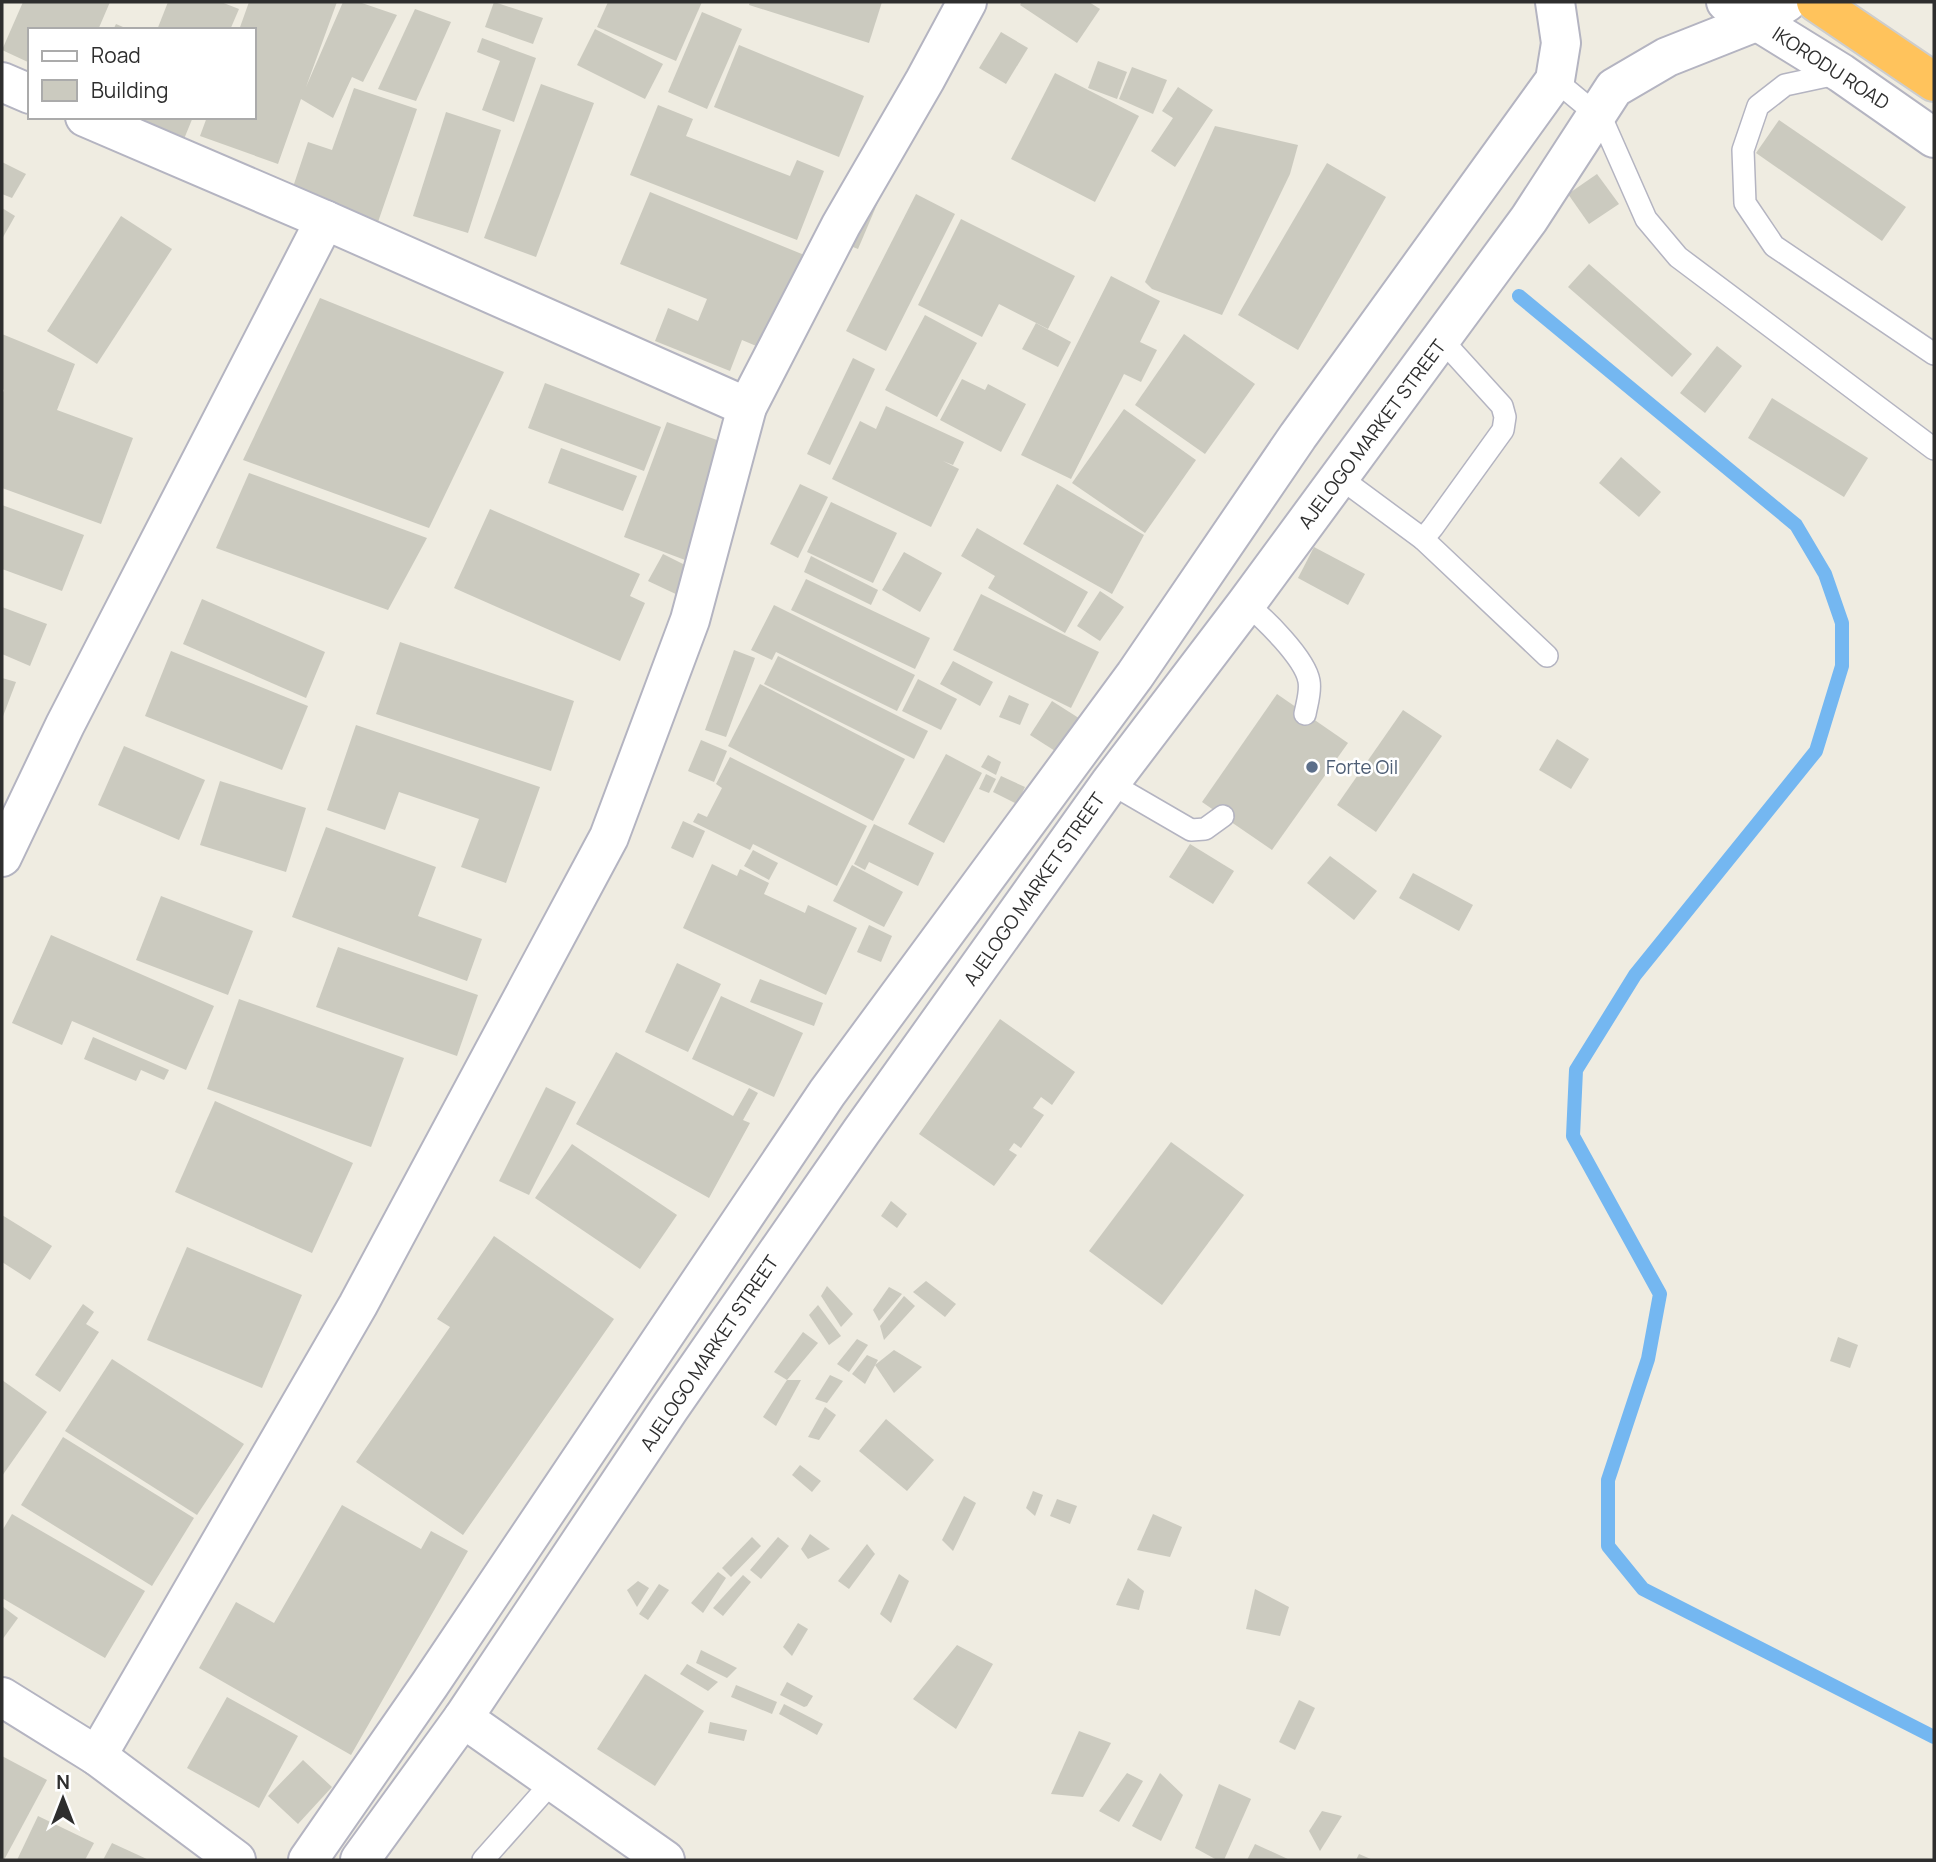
<svg xmlns="http://www.w3.org/2000/svg" width="1936" height="1862" viewBox="0 0 1936 1862" font-family="Manrope,sans-serif">
<style>
.lines{fill:none;stroke-linecap:round;stroke-linejoin:round}
.stream{stroke:#74b7f1;stroke-width:14}
.building{fill:#cbcabf}
.lane-casing{stroke:#b4b4c1;stroke-width:24}
.street-casing{stroke:#b4b4c1;stroke-width:42}
.secondary-casing{stroke:#b4b4c1;stroke-width:42}
.highway-casing{stroke:#cdcdcd;stroke-width:42}
.lane{stroke:#fff;stroke-width:21}
.street{stroke:#fff;stroke-width:38}
.secondary{stroke:#fff;stroke-width:38}
.highway{stroke:#ffc35c;stroke-width:38}
.service-dot{fill:#5c6f8a;stroke:#fff;stroke-width:2.5}
.labels{text-anchor:middle;dominant-baseline:central;stroke-width:5;stroke-linejoin:round;paint-order:stroke}
.street-label{font-size:19px;fill:#2e2e2e;stroke:#fff}
.service-label{font-size:19px;fill:#4e5e75;stroke:#fff;text-anchor:start}
</style>
<rect width="100%" height="100%" fill="#efece1"/>
<g class="lines">
<polyline class="stream" points="1519,296 1796,525 1825,574 1842,623 1842,666 1816,751 1635,975 1576,1070 1573,1136 1660,1294 1648,1359 1608,1480 1608,1546 1643,1589 1934,1737"/>
</g>
<g class="building">
<polygon points="23,2 110,2 98,30 30,30 30,63 2,50"/>
<polygon points="168,2 221,2 239,9 230,30 157,30"/>
<polygon points="249,2 337,2 306,87 343,2 359,2 397,15 363,82 352,77 333,118 301,99 278,164 200,136 207,117 254,117 254,30 239,30"/>
<polygon points="494,2 543,18 533,44 485,27"/>
<polygon points="608,2 702,2 676,61 597,27"/>
<polygon points="750,2 882,2 869,43 749,5"/>
<polygon points="1022,2 1089,2 1100,9 1077,43 1020,5"/>
<polygon points="415,9 451,22 416,101 378,89"/>
<polygon points="702,12 742,29 707,109 668,92"/>
<polygon points="116,24 130,30 113,30"/>
<polygon points="595,29 663,64 645,99 577,65"/>
<polygon points="1001,32 1028,48 1006,84 979,68"/>
<polygon points="482,38 536,58 514,122 482,110 500,61 477,52"/>
<polygon points="739,45 864,96 839,157 714,107"/>
<polygon points="1098,61 1127,72 1117,99 1088,88"/>
<polygon points="1132,67 1167,80 1153,114 1119,99"/>
<polygon points="1055,73 1139,116 1095,202 1011,159"/>
<polygon points="541,84 594,103 536,257 484,238"/>
<polygon points="1178,87 1213,110 1175,167 1151,151 1173,118 1162,111"/>
<polygon points="354,88 417,109 378,222 291,193 308,142 332,150"/>
<polygon points="658,105 693,119 686,136 790,176 797,160 824,171 797,240 630,175"/>
<polygon points="446,112 501,130 468,233 413,216"/>
<polygon points="131,117 193,117 184,139"/>
<polygon points="1779,120 1906,207 1882,241 1756,153"/>
<polygon points="1215,126 1298,145 1290,174 1222,315 1152,289 1145,282"/>
<polygon points="2,162 26,174 12,198 2,194"/>
<polygon points="1327,163 1386,197 1298,350 1238,315"/>
<polygon points="1597,174 1619,204 1589,224 1568,194"/>
<polygon points="858,185 881,195 858,249 835,240"/>
<polygon points="650,192 819,261 780,356 742,340 730,371 655,341 668,308 698,321 707,299 620,264"/>
<polygon points="916,194 955,214 886,351 846,331"/>
<polygon points="2,208 15,216 2,239"/>
<polygon points="121,216 172,249 97,364 47,331"/>
<polygon points="961,219 1075,276 1048,329 999,304 982,337 918,305"/>
<polygon points="1589,264 1692,354 1672,377 1568,287"/>
<polygon points="1111,276 1160,301 1140,342 1157,350 1141,382 1124,374 1071,479 1021,455"/>
<polygon points="320,298 504,372 429,528 243,460"/>
<polygon points="925,315 977,343 937,417 885,390"/>
<polygon points="1036,323 1071,342 1058,367 1022,349"/>
<polygon points="2,334 75,364 57,410 133,438 101,524 2,488 2,395 4,390 2,389"/>
<polygon points="1184,334 1255,384 1205,454 1135,405"/>
<polygon points="1717,346 1742,366 1705,413 1680,393"/>
<polygon points="853,358 875,369 830,465 807,454"/>
<polygon points="962,379 985,390 988,384 1026,404 1001,452 940,420"/>
<polygon points="545,383 661,427 644,471 528,428"/>
<polygon points="1772,398 1868,458 1844,497 1748,438"/>
<polygon points="886,406 964,442 953,465 943,461 959,469 931,527 832,479 860,421 876,429"/>
<polygon points="1124,409 1196,460 1145,533 1072,483"/>
<polygon points="667,422 728,444 685,560 624,537"/>
<polygon points="561,448 637,476 623,511 548,483"/>
<polygon points="1621,457 1661,492 1639,517 1599,483"/>
<polygon points="249,473 427,538 388,610 216,548"/>
<polygon points="800,484 828,497 798,558 770,544"/>
<polygon points="1057,484 1144,535 1112,594 1023,544"/>
<polygon points="831,502 897,533 873,583 807,552"/>
<polygon points="2,505 84,535 62,591 2,569"/>
<polygon points="490,509 640,574 630,596 645,603 620,661 454,588"/>
<polygon points="977,528 1088,592 1065,633 988,588 995,576 961,556"/>
<polygon points="1314,547 1365,574 1348,605 1298,578"/>
<polygon points="904,552 942,573 920,612 882,590"/>
<polygon points="663,554 693,569 680,596 648,581"/>
<polygon points="811,556 878,590 871,605 804,572"/>
<polygon points="806,579 930,638 915,669 791,610"/>
<polygon points="1100,591 1124,607 1100,641 1077,626"/>
<polygon points="981,594 1099,652 1071,708 953,650"/>
<polygon points="202,599 325,652 306,698 183,644"/>
<polygon points="774,605 915,675 897,711 776,652 772,660 751,650"/>
<polygon points="2,607 47,624 30,666 2,654"/>
<polygon points="400,642 574,701 551,771 376,714"/>
<polygon points="734,650 755,658 726,737 705,730"/>
<polygon points="171,651 308,706 282,770 145,716"/>
<polygon points="778,656 928,731 914,759 764,684"/>
<polygon points="953,661 993,682 980,706 940,684"/>
<polygon points="2,678 16,682 2,719"/>
<polygon points="918,679 957,699 941,730 902,711"/>
<polygon points="760,684 905,759 873,821 728,746"/>
<polygon points="1277,694 1348,743 1272,850 1202,802"/>
<polygon points="1009,695 1029,704 1020,725 999,717"/>
<polygon points="1052,701 1085,722 1063,756 1030,735"/>
<polygon points="1403,710 1442,736 1376,832 1337,805"/>
<polygon points="356,725 540,787 506,883 461,867 479,819 399,792 385,830 327,810"/>
<polygon points="1557,739 1589,759 1571,789 1539,770"/>
<polygon points="701,740 727,751 714,782 688,771"/>
<polygon points="124,746 205,780 179,840 98,805"/>
<polygon points="946,754 982,773 944,843 908,824"/>
<polygon points="988,755 1001,762 996,775 981,767"/>
<polygon points="730,757 867,826 837,886 753,844 750,850 693,822 698,813 707,817 722,788 716,784"/>
<polygon points="986,774 996,779 989,793 979,789"/>
<polygon points="1001,776 1025,787 1017,804 993,792"/>
<polygon points="220,781 306,808 286,872 200,845"/>
<polygon points="683,821 705,831 693,858 671,848"/>
<polygon points="874,824 934,853 918,886 869,862 865,870 854,864"/>
<polygon points="326,827 436,867 418,916 482,939 467,981 292,917"/>
<polygon points="1190,844 1234,871 1213,904 1169,877"/>
<polygon points="753,850 778,863 769,880 744,866"/>
<polygon points="1330,856 1377,891 1354,920 1307,883"/>
<polygon points="712,864 737,876 740,869 769,883 764,894 805,913 808,905 857,928 826,995 683,928"/>
<polygon points="852,865 903,892 884,927 833,901"/>
<polygon points="1413,873 1473,905 1459,931 1399,898"/>
<polygon points="161,896 253,931 228,995 136,960"/>
<polygon points="869,925 892,936 881,962 857,952"/>
<polygon points="51,935 214,1006 186,1070 72,1021 62,1045 12,1023"/>
<polygon points="338,947 478,995 457,1056 316,1007"/>
<polygon points="677,963 721,984 688,1052 645,1032"/>
<polygon points="760,979 823,1003 814,1026 750,1002"/>
<polygon points="721,996 803,1033 774,1097 692,1059"/>
<polygon points="239,999 404,1058 371,1147 207,1089"/>
<polygon points="1000,1019 1075,1072 1052,1105 1041,1097 1033,1108 1044,1115 1021,1148 1014,1143 1009,1150 1017,1155 994,1186 919,1134"/>
<polygon points="93,1037 169,1070 164,1080 141,1070 136,1081 84,1059"/>
<polygon points="616,1052 733,1116 749,1088 758,1093 743,1120 750,1123 709,1198 576,1124"/>
<polygon points="546,1087 576,1102 529,1195 499,1181"/>
<polygon points="215,1101 353,1163 312,1253 175,1192"/>
<polygon points="1171,1142 1244,1195 1162,1305 1089,1251"/>
<polygon points="572,1144 677,1215 640,1269 535,1198"/>
<polygon points="891,1201 907,1214 897,1228 881,1216"/>
<polygon points="2,1215 52,1246 30,1280 2,1262"/>
<polygon points="494,1236 614,1319 463,1535 356,1462 450,1327 437,1319"/>
<polygon points="187,1247 302,1295 262,1388 147,1340"/>
<polygon points="926,1281 956,1304 945,1317 913,1292"/>
<polygon points="827,1286 853,1314 841,1327 821,1296"/>
<polygon points="889,1287 902,1294 879,1321 873,1310"/>
<polygon points="904,1296 915,1306 884,1340 880,1326"/>
<polygon points="83,1304 94,1312 86,1324 99,1332 60,1392 35,1375"/>
<polygon points="818,1305 841,1336 829,1345 809,1315"/>
<polygon points="803,1332 818,1343 787,1380 774,1372"/>
<polygon points="1838,1337 1858,1345 1850,1368 1830,1361"/>
<polygon points="857,1339 868,1345 849,1372 837,1364"/>
<polygon points="894,1350 922,1367 894,1393 875,1365"/>
<polygon points="867,1355 878,1360 865,1384 852,1374"/>
<polygon points="112,1359 244,1444 197,1515 65,1431"/>
<polygon points="830,1375 843,1381 827,1403 815,1399"/>
<polygon points="2,1380 47,1412 2,1476"/>
<polygon points="787,1380 801,1380 776,1426 763,1417"/>
<polygon points="825,1407 836,1415 819,1440 808,1437"/>
<polygon points="886,1419 934,1460 907,1491 859,1451"/>
<polygon points="63,1437 194,1518 152,1586 21,1505"/>
<polygon points="800,1465 821,1481 812,1492 792,1475"/>
<polygon points="1033,1491 1043,1495 1035,1516 1026,1508"/>
<polygon points="964,1496 976,1503 953,1551 942,1540"/>
<polygon points="1057,1499 1077,1506 1070,1524 1050,1516"/>
<polygon points="342,1505 421,1549 431,1531 468,1551 351,1755 199,1668 236,1602 274,1623"/>
<polygon points="12,1514 145,1591 105,1658 2,1598 2,1531"/>
<polygon points="1153,1514 1182,1527 1170,1557 1137,1550"/>
<polygon points="810,1534 830,1549 808,1559 801,1549"/>
<polygon points="752,1537 761,1546 731,1577 722,1568"/>
<polygon points="778,1537 789,1546 761,1579 750,1570"/>
<polygon points="867,1544 875,1554 849,1589 838,1581"/>
<polygon points="718,1572 726,1578 703,1613 691,1603"/>
<polygon points="899,1574 909,1581 891,1623 880,1614"/>
<polygon points="743,1575 751,1582 723,1616 713,1608"/>
<polygon points="1128,1578 1144,1591 1139,1610 1116,1605"/>
<polygon points="638,1581 649,1588 637,1607 627,1590"/>
<polygon points="659,1584 669,1590 648,1620 639,1614"/>
<polygon points="1255,1589 1289,1607 1280,1636 1246,1629"/>
<polygon points="2,1606 18,1618 2,1640"/>
<polygon points="798,1623 808,1629 792,1656 783,1647"/>
<polygon points="957,1645 993,1664 956,1729 913,1699"/>
<polygon points="701,1650 737,1668 727,1678 696,1663"/>
<polygon points="687,1664 718,1682 708,1691 680,1674"/>
<polygon points="645,1674 704,1711 655,1786 597,1749"/>
<polygon points="787,1682 813,1696 807,1706 804,1707 780,1695"/>
<polygon points="736,1685 777,1702 772,1714 731,1697"/>
<polygon points="227,1697 298,1736 259,1808 187,1768"/>
<polygon points="1299,1700 1315,1708 1295,1750 1279,1742"/>
<polygon points="784,1704 823,1724 817,1735 779,1714"/>
<polygon points="710,1722 747,1730 744,1741 708,1733"/>
<polygon points="1079,1731 1111,1743 1083,1797 1051,1794"/>
<polygon points="2,1756 47,1780 4,1860 2,1860"/>
<polygon points="303,1760 332,1787 298,1824 268,1796"/>
<polygon points="1127,1773 1143,1781 1119,1822 1099,1811"/>
<polygon points="1160,1773 1183,1795 1161,1841 1132,1826"/>
<polygon points="1219,1784 1251,1799 1224,1860 1217,1860 1195,1848"/>
<polygon points="1322,1811 1342,1816 1320,1851 1309,1831"/>
<polygon points="38,1816 94,1843 85,1860 17,1860"/>
<polygon points="112,1843 149,1860 103,1860"/>
<polygon points="1255,1844 1290,1860 1247,1860"/>
<polygon points="1359,1854 1373,1860 1356,1860"/>
</g>
<g class="lines">
<defs>
<g id="lane">
<polyline points="1841,73 1785,85 1758,106 1743,150 1745,203 1774,246 1934,354"/>
<polyline points="1555,80 1596,114 1605,126 1646,219 1678,257 1934,449"/>
<polyline points="1339,477 1423,539 1433,527 1503,430 1505,417 1502,406 1442,340"/>
<polyline points="1423,539 1547,656"/>
<path d="M1246 604C1264 618 1305 658 1309 681 1311 692 1307 703 1305 714"/>
<polyline points="1110,783 1191,830 1205,829 1223,816"/>
<polyline points="483,1860 553,1781"/>
</g>
<g id="street">
<polyline points="2,82 30,94"/>
<polyline points="85,117 325,220 747,407"/>
<polyline points="2,857 65,725 325,220"/>
<polyline points="2,1697 97,1756 236,1860"/>
<polyline points="463,1718 665,1860"/>
<polyline points="97,1756 358,1305 609,837 690,620 747,407 841,225 925,80 967,2"/>
</g>
<g id="secondary">
<polyline points="1726,2 1841,73 1934,138"/>
<polyline points="308,1860 430,1684 827,1093 1135,675 1298,436 1555,80 1561,43 1555,2"/>
<polyline points="360,1860 463,1718 669,1409 861,1132 1110,783 1246,604 1529,219 1614,88 1667,57 1758,21 1787,2"/>
</g>
<polyline id="highway" points="1816,2 1934,82"/>
</defs>
<use href="#lane" class="lane-casing"/>
<use href="#street" class="street-casing"/>
<use href="#secondary" class="secondary-casing"/>
<use href="#highway" class="highway-casing"/>
<use href="#lane" class="lane"/>
<use href="#street" class="street"/>
<use href="#secondary" class="secondary"/>
<use href="#highway" class="highway"/>
</g>
<circle class="service-dot" cx="1312" cy="767" r="7"/>
<g class="labels">
<g class="street-label">
<text transform="translate(1831 68) rotate(33)">IKORODU ROAD</text>
<text transform="translate(1372 434) rotate(-53)">AJELOGO MARKET STREET</text>
<text transform="translate(1034 889) rotate(-55)">AJELOGO MARKET STREET</text>
<text transform="translate(709 1353) rotate(-56)">AJELOGO MARKET STREET</text>
</g>
<g class="service-label">
<text x="1326" y="767">Forte Oil</text>
</g>
</g>
<rect width="1936" height="1862" fill="none" stroke="#2e2e2e" stroke-width="7"/>
<rect x="28" y="28" width="228" height="91" fill="#ffffff" stroke="#ababab" stroke-width="2"/>
<rect x="42" y="51" width="35" height="10" fill="#ffffff" stroke="#ababab" stroke-width="2"/>
<text x="91" y="63" font-size="21" fill="#2e2e2e">Road</text>
<rect x="42" y="80" width="35" height="21" fill="#cbcabf" stroke="#ababab" stroke-width="2"/>
<text x="91" y="98" font-size="21" fill="#2e2e2e">Building</text>
<g transform="translate(63 1799)" stroke="#ffffff" stroke-width="5" paint-order="stroke">
<path d="M0-5L12 26L0 18L-12 26Z" fill="#2e2e2e"/>
<text y="-10" font-size="19" font-weight="bold" text-anchor="middle" fill="#2e2e2e">N</text>
</g>
</svg>
